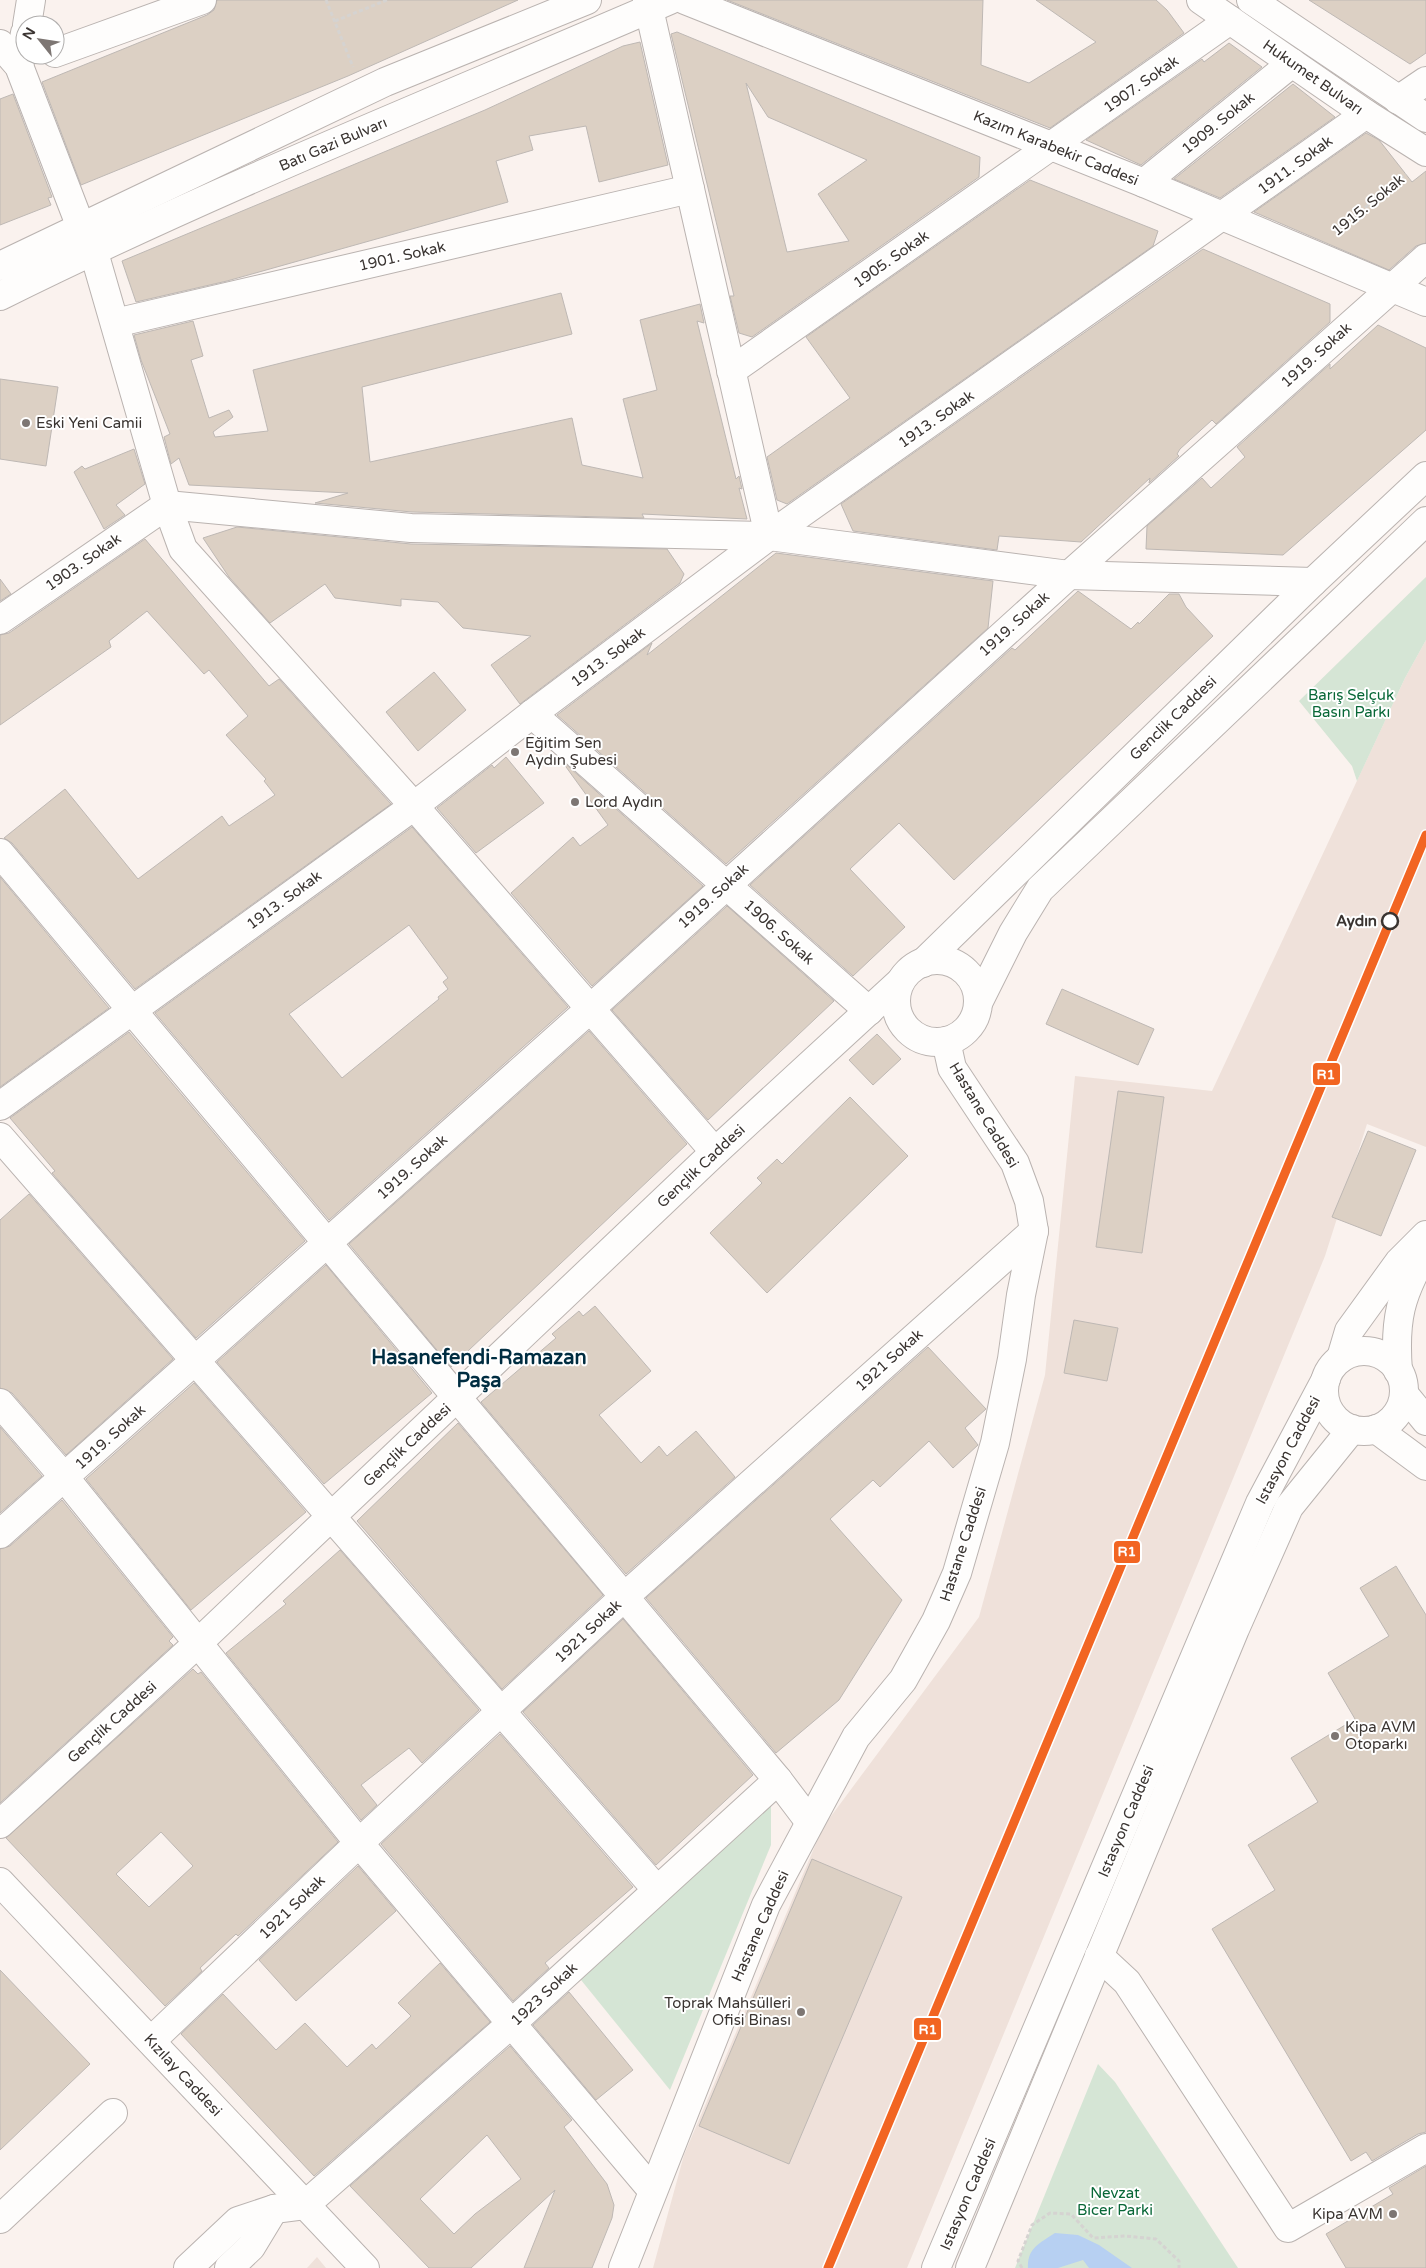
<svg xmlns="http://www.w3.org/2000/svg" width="1426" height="2268" viewBox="0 0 1426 2268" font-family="'Varela Round',sans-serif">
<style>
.built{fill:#efe1da}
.green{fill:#d5e5d5}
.water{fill:#b7d0f2}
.building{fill:#dcd0c4;stroke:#beb8b4;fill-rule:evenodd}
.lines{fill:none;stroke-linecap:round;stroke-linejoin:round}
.minor-casing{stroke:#bab3b0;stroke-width:30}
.major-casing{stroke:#bab3b0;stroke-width:30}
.path{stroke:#d5d3d1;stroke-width:3;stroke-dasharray:4 2.5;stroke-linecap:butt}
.minor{stroke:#fefdfc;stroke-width:28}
.major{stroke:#fefdfc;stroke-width:28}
.rail-1-casing{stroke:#fff;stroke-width:12}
.rail-1{stroke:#f26522;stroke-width:9}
.poi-dot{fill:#7d7673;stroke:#fff;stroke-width:2}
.stop-dot{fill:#fff;stroke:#3a3431;stroke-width:2.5}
.labels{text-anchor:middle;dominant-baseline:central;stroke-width:4;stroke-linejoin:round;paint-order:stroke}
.street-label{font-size:15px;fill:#3a3431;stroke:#fff}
.poi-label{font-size:15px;fill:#3a3431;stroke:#fff;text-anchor:start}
.park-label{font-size:15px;fill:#086737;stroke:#fff}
.stop-label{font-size:15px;font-weight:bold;fill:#3a3431;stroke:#fff;text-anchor:end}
.district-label{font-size:20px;font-weight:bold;fill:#002d41;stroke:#fff}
.line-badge{stroke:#fff;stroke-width:2}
.badge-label{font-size:14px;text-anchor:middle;font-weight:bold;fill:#fff}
</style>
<rect width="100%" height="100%" fill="#faf2ee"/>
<g class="built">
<polygon points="1426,640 1426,1147 1367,1124 1325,1256 907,2268 653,2268 684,2155 823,1827 979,1617 1045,1375 1075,1076 1212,1091 1405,678"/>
<polygon points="317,2257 326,2268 307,2268"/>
</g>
<g class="green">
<polygon points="1426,577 1426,640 1405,678 1357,781 1352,766 1299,701"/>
<polygon points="771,1802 771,1845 670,2090 577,1975"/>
<polygon points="1098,2064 1115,2082 1238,2268 1015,2268"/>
</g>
<path class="water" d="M1055 2233 1078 2235 1099 2245 1132 2268H1089L1083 2260 1058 2268H1028C1027 2248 1040 2243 1055 2233Z"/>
<g class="building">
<polygon points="217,0 518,0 348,76 81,185 42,82 207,15 214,10"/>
<polygon points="727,0 983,0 981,65 1029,83 1096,42 1036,0 1156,0 1167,10 1184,33 1050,128"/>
<polygon points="1309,0 1426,0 1426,53 1410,64"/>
<path d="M677 32 980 157 979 177 752 337 739 333 730 296H734L671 34ZM746 83 768 117 867 160 818 194 849 241 787 252Z"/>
<polygon points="640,42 668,165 599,182 586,126 529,136 533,150 496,161 508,202 227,281 136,302 122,261 485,110 623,46"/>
<polygon points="1229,43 1262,67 1141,165 1086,140 1202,59 1204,62"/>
<polygon points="1293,84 1335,117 1220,198 1174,179"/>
<polygon points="13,94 52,197 48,198 51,205 0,225 0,99"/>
<polygon points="1366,133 1379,140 1412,182 1426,171 1426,243 1416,246 1389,270 1254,212"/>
<polygon points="1030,180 1158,231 1153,246 787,504 777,500 767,457 850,398 806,337"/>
<polygon points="1203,249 1330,304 1330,322 1216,424 1212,420 1180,449 1177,454 1179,456 1149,483 1150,478 1081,542 999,536 997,550 853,531 841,504"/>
<polygon points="561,293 572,334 362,387 370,462 572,418 582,465 643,478 623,399 657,390 640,320 700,304 704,323 697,321 736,479 739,476 742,489 739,488 747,519 642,514 644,518 412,512 315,503 348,493 189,485 179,458 171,464 164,437 170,434 141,360 134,335 193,321 203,356 191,360 209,418 229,410 233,417 213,432 215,437 268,431 253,370"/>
<polygon points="1378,325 1426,348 1426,430 1283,555 1146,549 1147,526 1202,478 1211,488 1245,457 1237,447 1330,364 1330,369"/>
<polygon points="0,379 58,387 46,466 0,459"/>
<polygon points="134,449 145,484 116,505 125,515 104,529 74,472 82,466 85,469"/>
<polygon points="237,527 411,544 667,549 684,574 680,583 520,704 491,665 531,636 463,628 438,602 401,599 401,606 335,598 325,584 270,623 229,577 203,538"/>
<polygon points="145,539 269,686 279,679 391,804 135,989 12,843 4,838 65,789 138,879 222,816 229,826 275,795 264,781 266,779 226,735 248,716 209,670 204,674 147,611 109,641 111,647 0,725 0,635 9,633"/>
<polygon points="776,553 993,581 988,628 726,864 557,715 652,643 647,655"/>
<polygon points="0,579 11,594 0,601"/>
<polygon points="1078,591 1131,629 1138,622 1139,624 1169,594 1179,594 1186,607 1213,636 954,880 899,823 850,869 905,927 853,976 750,885 1012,648 1015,650"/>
<polygon points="434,672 466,710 418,751 386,712"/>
<polygon points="506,757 544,803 476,853 437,808 492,765 494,768"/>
<polygon points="561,760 703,886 592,986 511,893 573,837 580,846 608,825"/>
<path d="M412 827 568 1007 329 1220 155 1013ZM409 925 448 978 443 982 448 989 438 997 439 999 342 1078 289 1014Z"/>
<polygon points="0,877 109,1008 0,1087"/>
<polygon points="727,906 834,1001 708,1120 612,1010"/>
<polygon points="1062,989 1154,1029 1138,1065 1046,1024"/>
<polygon points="589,1031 687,1144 451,1367 349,1244"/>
<polygon points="129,1032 305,1241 196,1338 52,1173 55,1171 10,1118"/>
<polygon points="877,1034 901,1059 873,1085 849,1060"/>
<polygon points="1118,1091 1164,1097 1142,1253 1096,1247"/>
<polygon points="850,1097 908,1156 767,1293 710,1233 762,1183 757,1178 777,1159 782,1164"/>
<polygon points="1368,1131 1416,1150 1381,1236 1332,1217"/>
<polygon points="29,1194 173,1359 66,1455 12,1393 0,1388 0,1220"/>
<polygon points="326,1265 432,1393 324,1484 217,1362"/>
<polygon points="595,1306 651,1371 599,1415 641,1463 659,1446 667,1456 696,1431 735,1477 626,1574 481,1402 556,1338 552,1334 579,1311 583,1316"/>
<polygon points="1074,1320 1118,1328 1107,1381 1064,1373"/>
<polygon points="928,1347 986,1409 965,1428 978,1445 953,1468 929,1441 880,1487 873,1480 830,1519 902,1600 839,1700 776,1753 646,1598"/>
<polygon points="194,1383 306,1512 191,1610 86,1479"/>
<polygon points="458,1423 603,1595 502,1689 357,1521"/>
<polygon points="0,1427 42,1476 0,1513"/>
<polygon points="62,1500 173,1637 169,1641 173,1645 0,1803 0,1549 10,1546"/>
<polygon points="340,1550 479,1710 422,1763 409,1748 361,1785 377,1805 361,1820 226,1653 286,1604 283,1601"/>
<polygon points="1396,1566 1426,1615 1426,2132 1418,2134 1372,2161 1366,2152 1351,2161 1212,1929 1275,1890 1248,1845 1318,1802 1291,1758 1355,1719 1328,1673 1389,1636 1360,1588"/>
<polygon points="623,1619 753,1775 656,1865 523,1712"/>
<path d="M193 1669 198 1674 201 1672 338 1842 238 1936 236 1934 200 1968 202 1971 165 2006 6 1838ZM161 1832 193 1866 149 1907 116 1874Z"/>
<polygon points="500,1734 633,1887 545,1963 549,1968 513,2001 381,1844"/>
<polygon points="812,1859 902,1897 789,2164 699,2126"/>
<polygon points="358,1866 396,1911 296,2001 259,1960"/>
<polygon points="440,1963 490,2022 314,2176 181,2034 223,1994 276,2050 305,2023 347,2067 372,2044 376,2049 411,2016 398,2003"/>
<polygon points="0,1970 90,2064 0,2150"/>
<polygon points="569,1992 633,2070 596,2100 533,2025"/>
<path d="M510 2046 572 2120 564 2127 607 2184 614 2205 612 2218 592 2268H524L555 2190 471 2268H429L350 2186ZM487 2135 521 2179 475 2214 454 2234 420 2199Z"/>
<polygon points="1426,2166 1426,2268 1346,2268 1326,2234 1393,2194 1389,2188"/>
</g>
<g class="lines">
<defs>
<g id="minor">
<polyline points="647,0 769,536"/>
<polyline points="685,0 1144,183 1426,302"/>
<polyline points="27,25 31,0"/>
<polyline points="0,44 19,66 77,217 93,249 167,505 183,549 414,806 715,1152"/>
<polyline points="55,53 202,0"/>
<polyline points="19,66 25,33"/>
<polyline points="1398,100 1426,81"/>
<polyline points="1144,183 1292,63"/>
<polyline points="115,323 690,189"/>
<polyline points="731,371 1230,20"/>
<polyline points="0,620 167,505 411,528 769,536 1069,575 1313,582"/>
<polyline points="532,714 869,1011"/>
<polyline points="0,853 778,1780 809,1821"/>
<circle cx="937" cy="1001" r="41"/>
<polyline points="923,963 1313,582 1426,476"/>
<polyline points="978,1003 1013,933 1040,889 1426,521"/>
<polyline points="0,1106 414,806 532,714 769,536 1366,114"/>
<polyline points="0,1137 657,1890"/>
<polyline points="0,1403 65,1478 359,1843 652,2190"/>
<polyline points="0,1534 590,1009 1069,575 1426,258"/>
<polyline points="0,1824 198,1643 715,1152 900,982"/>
<polyline points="0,1882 365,2268"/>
<polyline points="1099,1956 1127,1982 1288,2228 1426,2148"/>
<polyline points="151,2041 359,1843 623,1598 1034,1231"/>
<polyline points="0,2219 113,2113"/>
<polyline points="188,2268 238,2221 274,2209 305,2205 512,2023 778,1780"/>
<polyline points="229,2268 251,2247 274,2209"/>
<polyline points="623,2268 766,1905 856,1737 903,1680 936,1621 957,1573 995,1443 1012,1359 1021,1295 1034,1231 1029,1201 1015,1163 952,1068 946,1041"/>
</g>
<g id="major">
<polyline points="1201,0 1366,114 1426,152"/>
<polyline points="1251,0 1426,118"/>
<polyline points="0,266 385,82 587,0"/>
<path d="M0 296C219 187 446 97 670 0"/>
<circle cx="1364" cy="1391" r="40"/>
<polyline points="1341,1358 1349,1331 1399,1262 1426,1235"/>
<path d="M1398 1371C1394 1320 1400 1295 1426 1251"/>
<polyline points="1404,1394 1426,1421"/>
<polyline points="1376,1429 1426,1466"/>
<polyline points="936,2268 1260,1503 1326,1379"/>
<polyline points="970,2268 1235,1629 1289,1507 1352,1429"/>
</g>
</defs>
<use href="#minor" class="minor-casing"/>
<use href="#major" class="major-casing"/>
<g class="path">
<polyline points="326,0 353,67"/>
<polyline points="335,21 387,0"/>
<polyline points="1335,232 1406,174"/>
<polyline points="1022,2268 1018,2261 1032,2225 1050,2213 1071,2214 1093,2238 1125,2236 1156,2239 1179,2261 1179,2268"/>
</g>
<use href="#minor" class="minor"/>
<use href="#major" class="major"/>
<defs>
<polyline id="rail-1" points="828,2268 1426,835"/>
</defs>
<use href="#rail-1" class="rail-1-casing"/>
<use href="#rail-1" class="rail-1"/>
</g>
<g class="poi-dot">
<circle cx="26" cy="423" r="5"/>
<circle cx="515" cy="752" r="5"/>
<circle cx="575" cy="802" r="5"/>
<circle cx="1335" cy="1736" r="5"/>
<circle cx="801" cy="2012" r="5"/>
<circle cx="1393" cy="2214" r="5"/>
</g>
<circle class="stop-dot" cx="1390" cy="921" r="8"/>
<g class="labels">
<g class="street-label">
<text transform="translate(1313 77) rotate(35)">Hukumet Bulvarı</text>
<text transform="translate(1141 84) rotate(-35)">1907. Sokak</text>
<text transform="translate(1218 123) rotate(-39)">1909. Sokak</text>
<text transform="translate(333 144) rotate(-23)">Batı Gazi Bulvarı</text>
<text transform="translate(1056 148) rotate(22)">Kazım Karabekir Caddesi</text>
<text transform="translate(1295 165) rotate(-36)">1911. Sokak</text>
<text transform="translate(1368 205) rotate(-39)">1915. Sokak</text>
<text transform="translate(402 256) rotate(-13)">1901. Sokak</text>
<text transform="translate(891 259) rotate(-35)">1905. Sokak</text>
<text transform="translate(1316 355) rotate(-42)">1919. Sokak</text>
<text transform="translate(936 419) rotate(-35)">1913. Sokak</text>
<text transform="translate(83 562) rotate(-35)">1903. Sokak</text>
<text transform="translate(1014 624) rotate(-42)">1919. Sokak</text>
<text transform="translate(608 657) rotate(-37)">1913. Sokak</text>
<text transform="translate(1173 718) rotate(-44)">Genclik Caddesi</text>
<text transform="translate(713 896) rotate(-42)">1919. Sokak</text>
<text transform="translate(284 900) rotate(-36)">1913. Sokak</text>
<text transform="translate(779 932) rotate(42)">1906. Sokak</text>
<text transform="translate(984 1115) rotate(59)">Hastane Caddesi</text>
<text transform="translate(701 1166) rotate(-43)">Gençlik Caddesi</text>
<text transform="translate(412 1167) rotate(-42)">1919. Sokak</text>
<text transform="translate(889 1360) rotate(-42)">1921 Sokak</text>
<text transform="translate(110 1437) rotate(-42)">1919. Sokak</text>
<text transform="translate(407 1445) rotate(-43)">Gençlik Caddesi</text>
<text transform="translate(1288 1450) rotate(-62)">Istasyon Caddesi</text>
<text transform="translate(963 1544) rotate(-72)">Hastane Caddesi</text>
<text transform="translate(588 1631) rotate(-43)">1921 Sokak</text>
<text transform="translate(112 1722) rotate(-42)">Gençlik Caddesi</text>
<text transform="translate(1126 1821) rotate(-67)">Istasyon Caddesi</text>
<text transform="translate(292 1907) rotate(-44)">1921 Sokak</text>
<text transform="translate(760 1926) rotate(-66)">Hastane Caddesi</text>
<text transform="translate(544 1994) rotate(-43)">1923 Sokak</text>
<text transform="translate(183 2075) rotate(47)">Kızılay Caddesi</text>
<text transform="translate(968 2194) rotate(-67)">Istasyon Caddesi</text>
</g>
<g class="poi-label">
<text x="36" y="423">Eski Yeni Camii</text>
<text x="525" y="743">Eğitim Sen<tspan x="525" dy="17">Aydın Şubesi</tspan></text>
<text x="585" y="802">Lord Aydın</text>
<text x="1345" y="1727">Kipa AVM<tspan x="1345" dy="17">Otoparkı</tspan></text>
<text x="791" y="2003" text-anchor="end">Toprak Mahsülleri<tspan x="791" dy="17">Ofisi Binası</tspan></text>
<text x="1383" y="2214" text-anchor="end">Kipa AVM</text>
</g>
<g class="park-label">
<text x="1351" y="695">Barış Selçuk<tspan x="1351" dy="17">Basın Parkı</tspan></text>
<text x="1115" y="2193">Nevzat<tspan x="1115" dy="17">Bicer Parki</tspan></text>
</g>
<g class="stop-label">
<text x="1377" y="921">Aydın</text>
</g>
<g class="district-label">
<text x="479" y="1358">Hasanefendi-Ramazan<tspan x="479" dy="23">Paşa</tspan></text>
</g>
</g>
<g class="line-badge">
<rect x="1312" y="1062" width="29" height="24" rx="5" fill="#f26522"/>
<rect x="1113" y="1540" width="28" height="24" rx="5" fill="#f26522"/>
<rect x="913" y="2017" width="29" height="24" rx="5" fill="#f26522"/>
</g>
<g class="badge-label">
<text x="1326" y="1079">R1</text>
<text x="1127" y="1556">R1</text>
<text x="928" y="2034">R1</text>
</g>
<g transform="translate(40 40) rotate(300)"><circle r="24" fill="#ffffff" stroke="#b0aead"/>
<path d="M0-4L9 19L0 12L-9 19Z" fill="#7d7673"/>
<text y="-8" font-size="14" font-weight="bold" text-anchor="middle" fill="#3a3431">N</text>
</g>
</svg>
